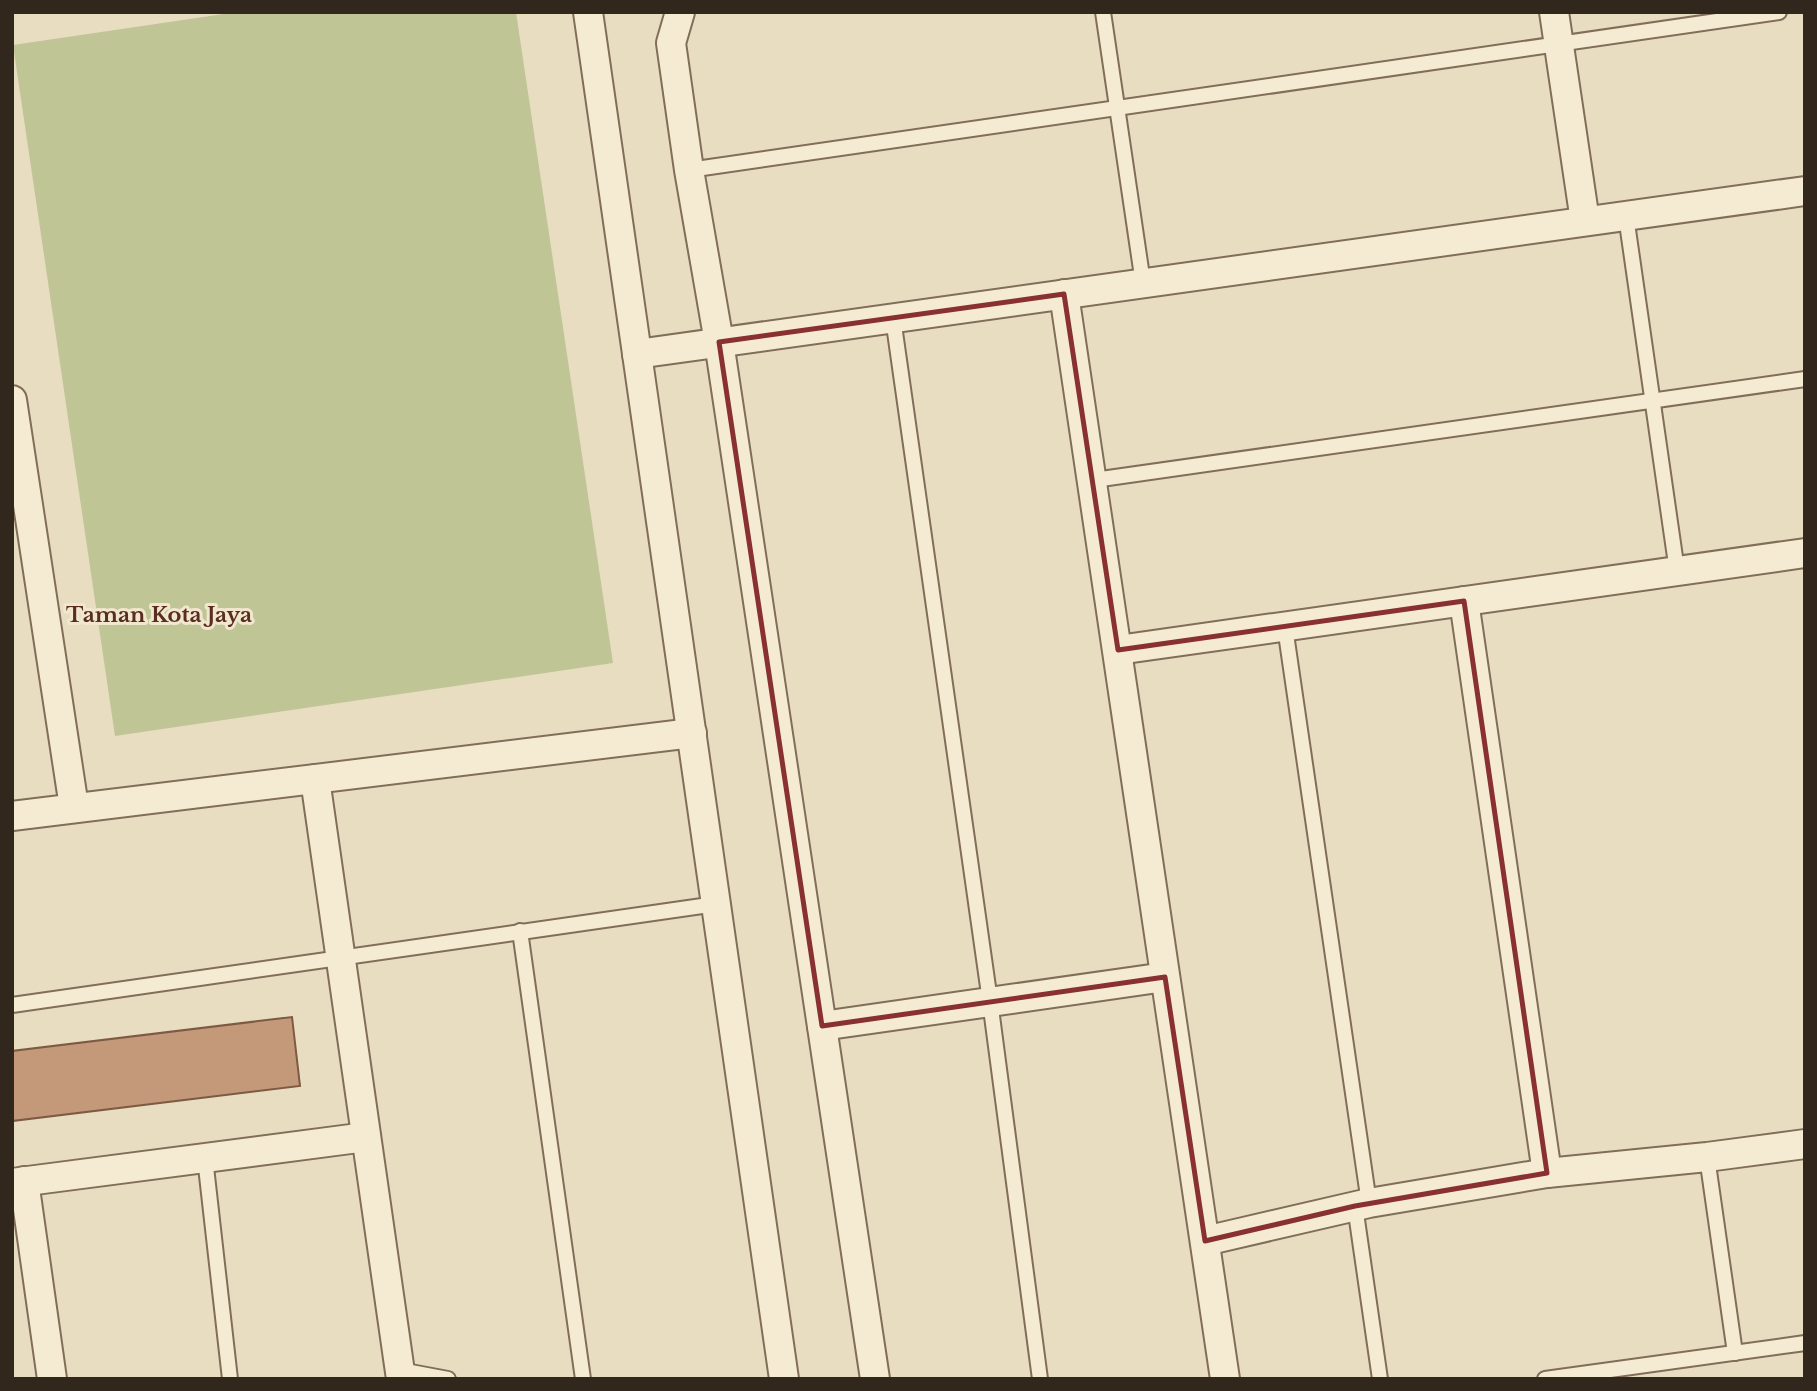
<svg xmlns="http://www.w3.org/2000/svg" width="1817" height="1391" viewBox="0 0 1817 1391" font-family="'Libre Baskerville',serif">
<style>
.green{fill:#c0c596}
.building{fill:#c3997a;stroke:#7d5a42;stroke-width:2}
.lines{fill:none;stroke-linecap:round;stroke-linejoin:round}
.service-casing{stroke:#806e5a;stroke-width:18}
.minor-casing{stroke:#806e5a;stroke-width:32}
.service{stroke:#f5ebd3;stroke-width:14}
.minor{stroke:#f5ebd3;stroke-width:28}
.marked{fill:none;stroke:#893031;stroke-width:5;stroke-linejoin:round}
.labels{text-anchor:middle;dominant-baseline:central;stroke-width:6;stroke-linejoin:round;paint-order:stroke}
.neighbourhood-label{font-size:21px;font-weight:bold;fill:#5a2d21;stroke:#f1e7cf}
</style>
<rect width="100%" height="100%" fill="#e9ddc1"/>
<polygon class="green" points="237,12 516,12 613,663 115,736 13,45"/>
<polygon class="building" points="292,1017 300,1086 12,1121 12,1051"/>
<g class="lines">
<defs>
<g id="service">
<polyline points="1103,12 1143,283"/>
<polyline points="689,170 1779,12"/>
<polyline points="1626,216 1677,571"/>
<polyline points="893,318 990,1001 1040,1379"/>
<polyline points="1094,480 1805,379"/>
<polyline points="1285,627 1369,1203"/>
<polyline points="520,931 583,1379"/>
<polyline points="12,1005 716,904"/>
<polyline points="1707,1157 1735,1353"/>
<polyline points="205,1158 230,1379"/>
<polyline points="1355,1206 1380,1379"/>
<polyline points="400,1370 448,1379"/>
<polyline points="1545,1379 1805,1343"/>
</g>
<g id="minor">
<polyline points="588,12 784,1379"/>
<polyline points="680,12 671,43 689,170 719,342 875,1379"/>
<polyline points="1554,12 1585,221"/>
<polyline points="1064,294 1225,1379"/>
<polyline points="637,354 1805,191"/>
<polyline points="12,400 74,807"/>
<polyline points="1464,601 1547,1173"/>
<polyline points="1118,650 1805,553"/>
<polyline points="315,779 401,1379"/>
<polyline points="12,816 692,733"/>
<polyline points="822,1026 1165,977"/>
<polyline points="24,1181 52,1379"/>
<polyline points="12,1183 366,1137"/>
<polyline points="1205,1241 1369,1203 1547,1173 1707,1157 1805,1144"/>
</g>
</defs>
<use href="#service" class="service-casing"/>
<use href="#minor" class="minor-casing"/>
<use href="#service" class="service"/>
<use href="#minor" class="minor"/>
</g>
<path class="marked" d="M1064 294 1118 650 1464 601 1547 1173 1355 1206 1205 1241 1165 977 822 1026 719 342Z"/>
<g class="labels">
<g class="neighbourhood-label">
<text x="159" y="615">Taman Kota Jaya</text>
</g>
</g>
<rect width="1817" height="1391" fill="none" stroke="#31271d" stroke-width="28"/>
</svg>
